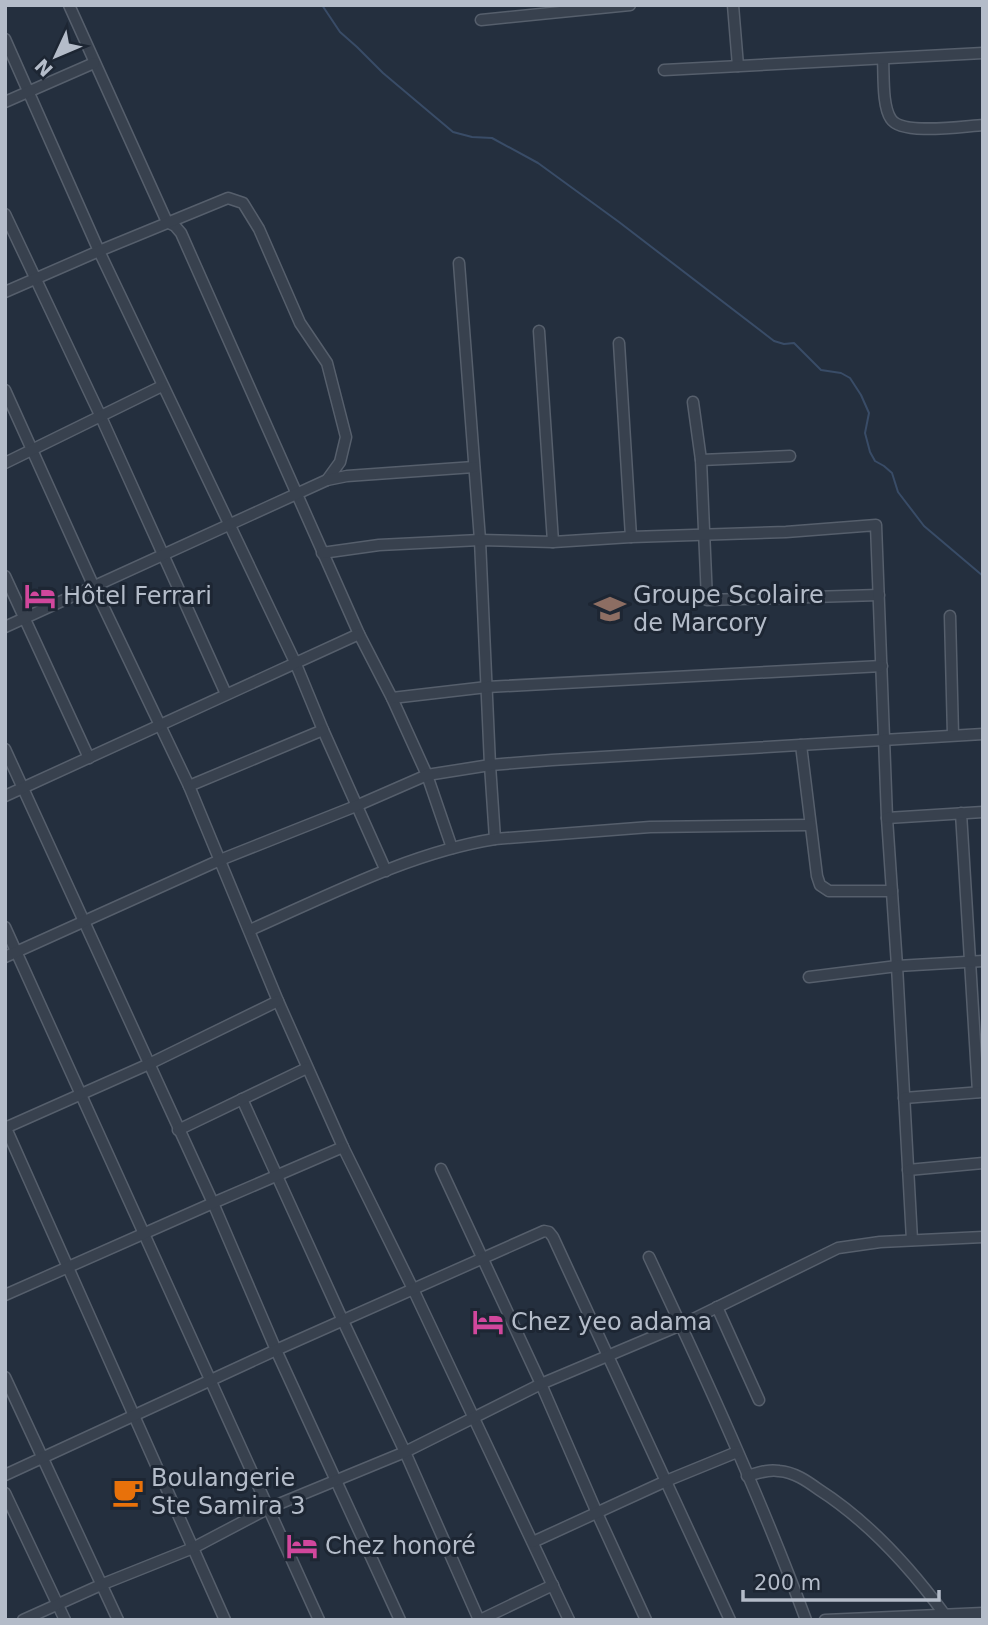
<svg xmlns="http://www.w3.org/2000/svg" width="988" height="1625" viewBox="0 0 988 1625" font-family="'DejaVu Sans',sans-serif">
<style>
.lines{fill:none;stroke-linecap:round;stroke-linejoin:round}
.stream{stroke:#394c67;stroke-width:2}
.minor-casing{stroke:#565f6c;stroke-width:13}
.minor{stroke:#38414e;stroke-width:10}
.labels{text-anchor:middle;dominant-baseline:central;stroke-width:6;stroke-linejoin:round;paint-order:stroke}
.poi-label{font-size:24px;fill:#b4bcc9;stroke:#1d2633;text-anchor:start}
</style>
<rect width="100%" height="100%" fill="#242f3e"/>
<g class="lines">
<polyline class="stream" points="322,5 340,32 357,47 383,73 453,132 472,137 492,138 538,163 619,222 774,341 784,344 794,343 821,370 841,373 850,378 861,395 869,413 865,433 870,452 875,461 884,466 892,473 898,492 924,526 983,576"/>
<defs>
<g id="minor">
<polyline points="69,5 167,222 175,226 181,233 359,634 392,698 427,775 452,848"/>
<polyline points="733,5 738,66"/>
<polyline points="481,20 630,5"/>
<polyline points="5,39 99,251 295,662 323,730 386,871"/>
<path d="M883 59C884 75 882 106 891 119 902 136 964 126 983 125"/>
<polyline points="664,70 983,53"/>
<polyline points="5,102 94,63"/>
<polyline points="5,214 101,417 226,694"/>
<polyline points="459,263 480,540 490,765 495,839"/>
<polyline points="5,292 99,251 228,198 243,203 259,229 300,323 327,363 346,437 340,462 327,480"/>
<polyline points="539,331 553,542"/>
<polyline points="619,343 631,537"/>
<polyline points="5,390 94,587 189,786 278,1001 343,1147 413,1289 569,1620"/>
<polyline points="693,402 701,460 707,600 879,595"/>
<polyline points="701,460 790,456"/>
<polyline points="5,463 162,386"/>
<polyline points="322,553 379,545 480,540 553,542 631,537 786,532 876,525 887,818 897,966 912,1240"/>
<polyline points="5,576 89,758"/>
<polyline points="950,616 953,735"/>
<polyline points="5,627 327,480 347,476 474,467"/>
<polyline points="392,698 487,687 882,666"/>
<polyline points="801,745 817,876 820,885 829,891 892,891"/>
<polyline points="5,749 213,1203 276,1350 400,1620"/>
<polyline points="189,786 323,730"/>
<polyline points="5,796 359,634"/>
<polyline points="961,813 978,1092"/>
<polyline points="887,818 983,812"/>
<polyline points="5,927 319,1620"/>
<path d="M250 930C327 896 412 852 495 839L650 827 810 825"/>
<polyline points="5,957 220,860 356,806 427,775 490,765 552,760 983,734"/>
<polyline points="809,977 897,966 983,961"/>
<polyline points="904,1098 982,1092"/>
<polyline points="242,1099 343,1321 405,1452 479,1620"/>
<polyline points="5,1126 225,1620"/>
<polyline points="5,1128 149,1064 278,1001"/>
<polyline points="178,1130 307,1068"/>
<polyline points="441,1169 541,1384 597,1513 646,1620"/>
<polyline points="908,1170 983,1163"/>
<path d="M649 1257C705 1376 760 1496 806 1620"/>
<polyline points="5,1295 213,1203 343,1147"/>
<polyline points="717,1307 759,1400"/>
<polyline points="5,1377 118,1620"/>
<polyline points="5,1475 276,1350 544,1231 549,1232 553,1237 730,1620"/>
<path d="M747 1476C758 1473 768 1469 779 1471 794 1472 807 1481 818 1489 868 1521 910 1567 945 1615"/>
<polyline points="5,1493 65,1620"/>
<polyline points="533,1542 666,1481 737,1452"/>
<polyline points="23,1620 103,1584 193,1548 269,1508 405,1452 541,1384 681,1325 838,1248 880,1242 983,1237"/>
<polyline points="480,1620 553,1585"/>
<polyline points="825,1620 983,1613"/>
</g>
</defs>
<use href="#minor" class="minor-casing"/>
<use href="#minor" class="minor"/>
</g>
<defs>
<symbol id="hotel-bare" viewBox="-9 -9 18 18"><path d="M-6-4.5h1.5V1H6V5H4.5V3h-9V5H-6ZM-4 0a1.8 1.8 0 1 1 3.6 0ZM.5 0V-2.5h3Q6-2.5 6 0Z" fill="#d1479c" stroke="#1d2633" stroke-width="2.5" paint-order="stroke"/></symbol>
<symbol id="school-bare" viewBox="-9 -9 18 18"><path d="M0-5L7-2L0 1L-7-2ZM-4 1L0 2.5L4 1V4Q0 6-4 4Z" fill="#8d6e63" stroke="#1d2633" stroke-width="2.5" paint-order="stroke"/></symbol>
<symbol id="cafe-bare" viewBox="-9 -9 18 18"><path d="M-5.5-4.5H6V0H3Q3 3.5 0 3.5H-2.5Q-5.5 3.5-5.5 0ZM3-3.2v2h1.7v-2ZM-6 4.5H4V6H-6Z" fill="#e8710a" stroke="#1d2633" stroke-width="2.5" paint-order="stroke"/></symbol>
</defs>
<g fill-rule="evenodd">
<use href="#hotel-bare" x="18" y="574" width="44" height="44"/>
<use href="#school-bare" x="588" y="587" width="44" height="44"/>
<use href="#hotel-bare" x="466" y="1300" width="44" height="44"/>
<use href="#cafe-bare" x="106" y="1470" width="44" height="44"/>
<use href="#hotel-bare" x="280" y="1524" width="44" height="44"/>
</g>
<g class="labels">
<g class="poi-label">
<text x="633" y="595">Groupe Scolaire<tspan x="633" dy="28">de Marcory</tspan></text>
<text x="63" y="596">Hôtel Ferrari</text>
<text x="511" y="1322">Chez yeo adama</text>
<text x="151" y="1478">Boulangerie<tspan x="151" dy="28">Ste Samira 3</tspan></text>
<text x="325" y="1546">Chez honoré</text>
</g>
</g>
<rect width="988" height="1625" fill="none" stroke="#b4bcc9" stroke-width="14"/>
<g transform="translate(56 56) rotate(226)" stroke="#1d2633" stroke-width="5" paint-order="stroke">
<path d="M0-5L12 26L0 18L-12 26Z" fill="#b4bcc9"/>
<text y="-10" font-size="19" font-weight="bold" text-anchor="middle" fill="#b4bcc9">N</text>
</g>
<path d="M743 1590v10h196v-10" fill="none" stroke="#b4bcc9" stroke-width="3.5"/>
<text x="754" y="1590" font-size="21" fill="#b4bcc9" stroke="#1d2633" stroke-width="5" paint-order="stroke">200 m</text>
</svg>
